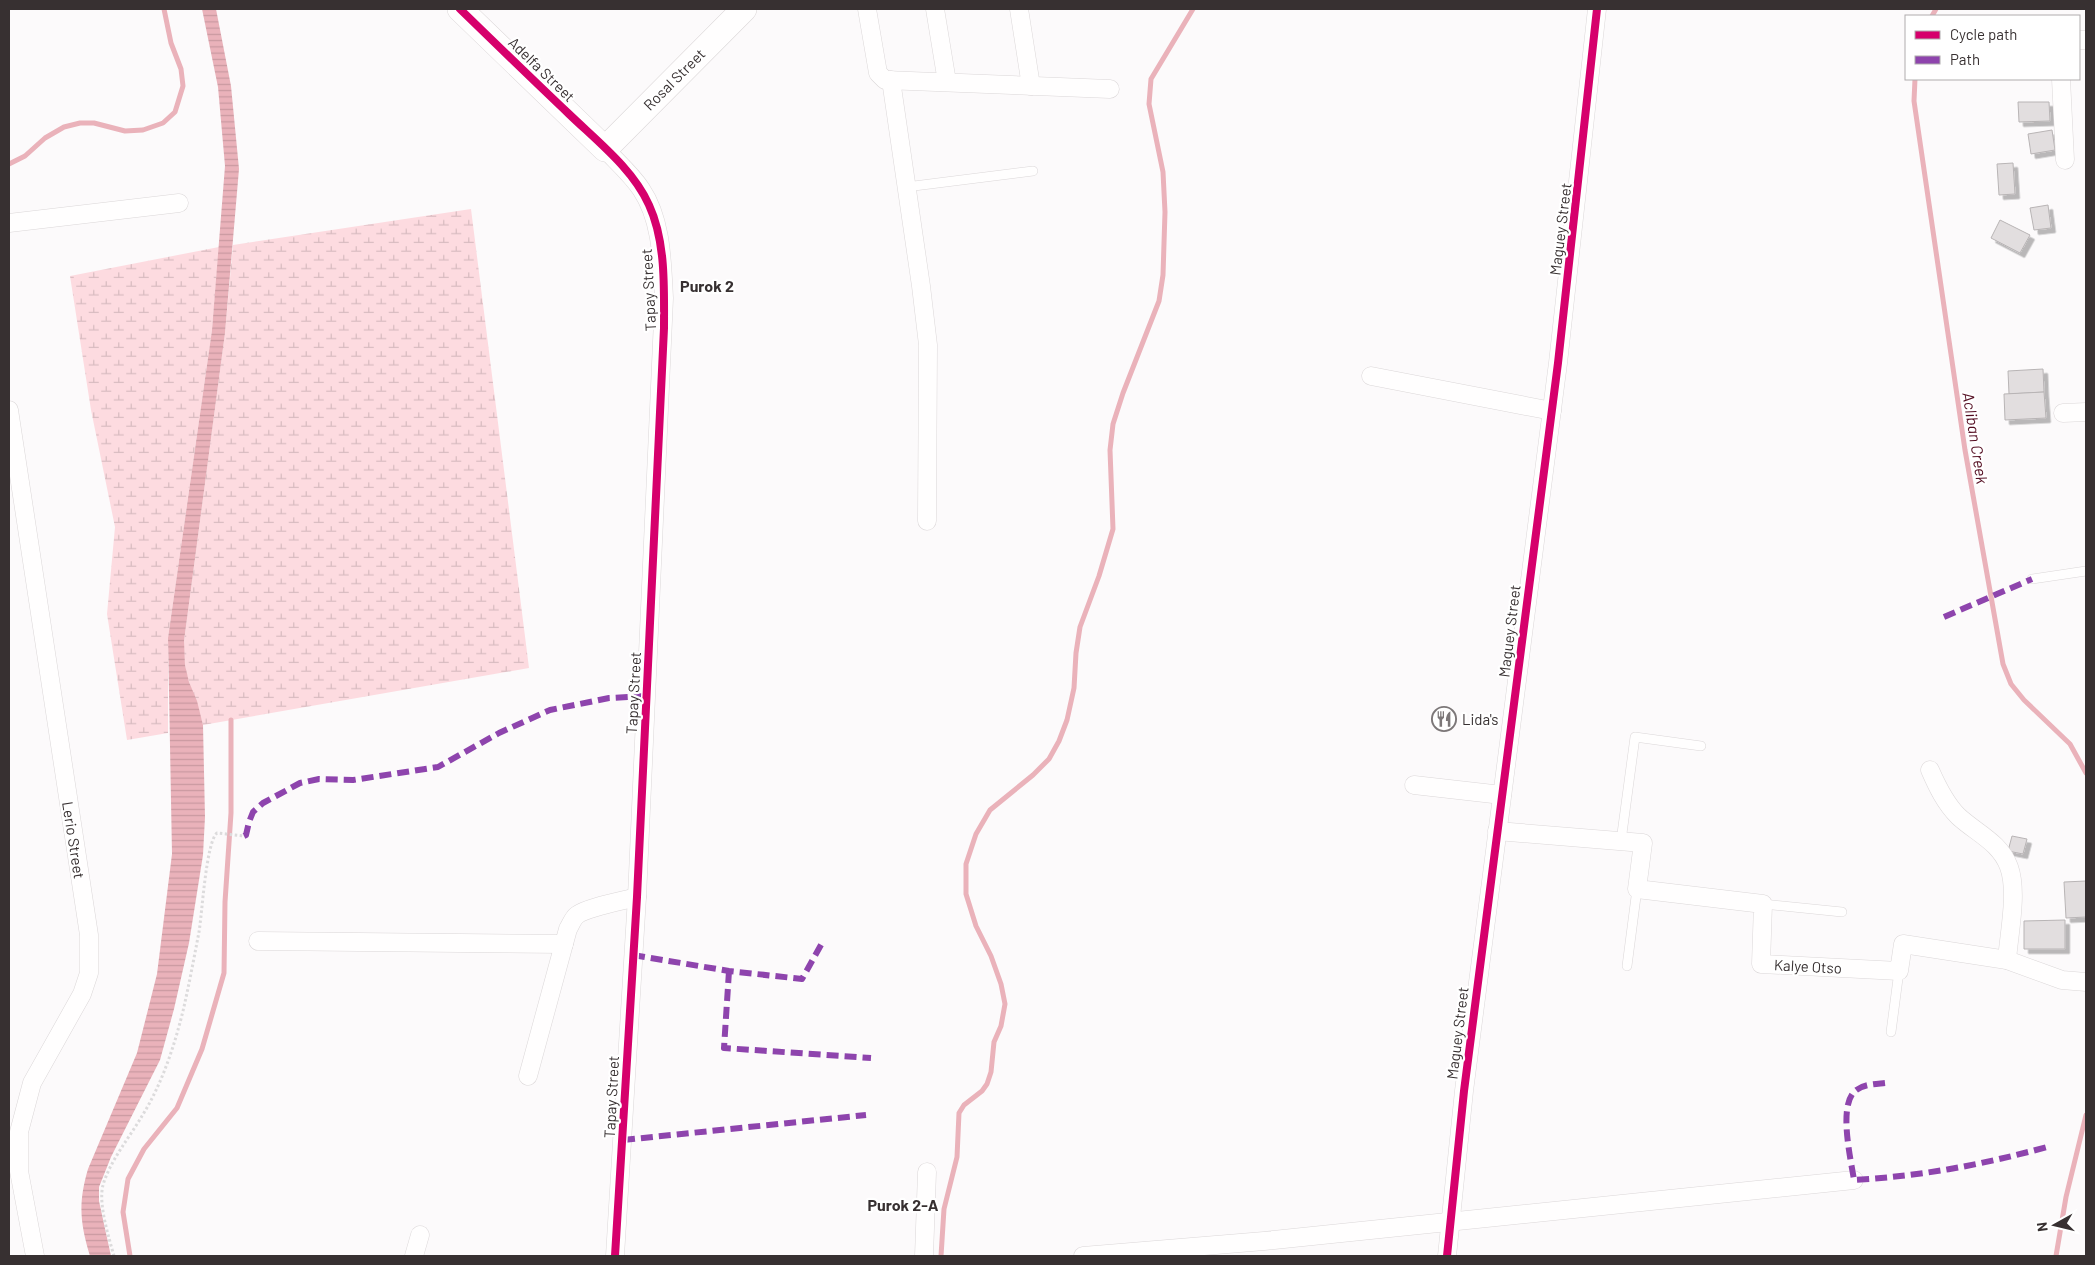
<svg xmlns="http://www.w3.org/2000/svg" width="2095" height="1265" viewBox="0 0 2095 1265" font-family="Barlow,sans-serif">
<style>
.wetland{fill:url(#wetland-marsh)}
.water{fill:url(#water-rules)}
.lines{fill:none;stroke-linecap:round;stroke-linejoin:round}
.stream{stroke:#eab2ba;stroke-width:5}
.building{fill:#e2dedf;stroke:#b8b4b5;filter:url(#shadow)}
.lane-casing{stroke:#dbd7d8;stroke-width:10}
.street-casing{stroke:#dbd7d8;stroke-width:19}
.secondary-casing{stroke:#dbd7d8;stroke-width:26}
.path{stroke:#dcdbdc;stroke-width:3;stroke-dasharray:2.5 2.5;stroke-linecap:butt}
.lane{stroke:#fffefe;stroke-width:9}
.street{stroke:#fffefe;stroke-width:18}
.secondary{stroke:#fffefe;stroke-width:25}
.quiet{stroke:#8e44ad;stroke-width:6;stroke-dasharray:12 6;stroke-linecap:butt}
.cycleway-casing{stroke:#fff;stroke-width:11}
.cycleway{stroke:#d6006c;stroke-width:8}
.labels{text-anchor:middle;dominant-baseline:central;stroke-width:4.5;stroke-linejoin:round;paint-order:stroke}
.street-label{font-size:15px;fill:#373031;stroke:#fff}
.poi-label{font-size:15px;fill:#373031;stroke:#fff;text-anchor:start}
.neighbourhood-label{font-size:16px;font-weight:bold;fill:#373031;stroke:#fff}
.water-label{font-size:16px;font-style:italic;fill:#520b1f;stroke:#fff}
</style>
<defs>
<pattern id="wetland-marsh" width="20" height="14" patternUnits="userSpaceOnUse" patternTransform="scale(1.25)"><rect width="20" height="14" fill="#fddbe0"/><path d="M1 5h8M5 5V1M11 12h8M15 12V8" fill="none" stroke="#d9bcc1"/></pattern>
<pattern id="water-rules" width="6" height="5" patternUnits="userSpaceOnUse" patternTransform="scale(1.25)"><rect width="6" height="5" fill="#eab2ba"/><path d="M0 2.5h6" fill="none" stroke="#c999a0"/></pattern>
<filter id="shadow"><feDropShadow dx="4.5" dy="4.5" stdDeviation="0" flood-color="#0004"/></filter>
</defs>
<rect width="100%" height="100%" fill="#fcfafb"/>
<g class="wetland">
<path d="M471 209 529 668 203 725C198 705 188 685 185 665 184 657 184 649 184 641L225 333 233 245Z"/>
<polygon points="219,247 212,330 168,638 168,733 127,740 107,614 115,527 91,410 70,276"/>
</g>
<path class="water" d="M202 9H216L231 86 239 169 225 333 184 641 185 665 189 682 197 701 203 725 205 817 203 855 189 943 174 1009 160 1060 111 1157 99 1187V1201L111 1256H90C80 1223 78 1203 88 1169L137 1053 157 974 172 854 168 638 212 330 225 166 218 87Z"/>
<g class="lines">
<g class="stream">
<polyline points="1932,16 1936,9"/>
<polyline points="1915,79 1914,101 1965,450 2003,664 2011,684 2024,700 2070,744 2086,773"/>
<polyline points="9,164 25,156 45,138 64,127 80,123 94,123 125,131 143,130 163,123 175,112 183,86 181,69 171,43 164,9"/>
<polyline points="130,1256 123,1212 128,1179 144,1149 177,1108 202,1049 224,973 225,902 231,813 231,720"/>
<polyline points="941,1256 944,1209 957,1157 959,1113 964,1105 982,1091 987,1084 991,1072 994,1042 1001,1026 1005,1004 1001,984 991,956 976,926 966,894 966,864 976,834 990,810 1033,775 1049,759 1059,741 1067,720 1074,688 1076,653 1080,627 1099,576 1113,529 1110,450 1113,424 1123,393 1159,301 1163,275 1165,212 1163,172 1149,104 1151,79 1193,9"/>
<polyline points="2056,1256 2066,1197 2086,1115"/>
</g>
</g>
<g class="building">
<polygon points="2018,102 2049,102 2050,121 2019,122"/>
<polygon points="2052,130 2055,150 2031,154 2028,134"/>
<polygon points="2013,163 2015,194 1999,195 1997,164"/>
<polygon points="2048,205 2051,228 2034,230 2030,208"/>
<polygon points="2000,220 2030,235 2020,253 1991,238"/>
<polygon points="2043,369 2044,392 2009,394 2008,371"/>
<polygon points="2044,392 2046,418 2005,420 2004,394"/>
<polygon points="2012,836 2027,839 2023,854 2008,851"/>
<polygon points="2086,881 2086,917 2066,918 2064,882"/>
<polygon points="2065,920 2065,949 2024,949 2024,921"/>
</g>
<g class="lines">
<defs>
<g id="lane">
<polyline points="906,187 1033,171"/>
<polyline points="2032,579 2086,571"/>
<polyline points="1621,841 1635,737 1701,746"/>
<polyline points="1763,904 1842,912"/>
<polyline points="1627,966 1637,889"/>
<polyline points="1891,1032 1899,971"/>
</g>
<g id="street">
<polyline points="867,9 878,73 885,80 1110,89"/>
<polyline points="935,9 947,82"/>
<polyline points="1019,9 1031,86"/>
<polyline points="2079,40 2086,40"/>
<polyline points="2061,79 2065,160"/>
<polyline points="891,80 921,286 928,345 927,521"/>
<path d="M605 149C617 162 631 174 641 189 662 220 662 262 664 298L637 897 615 1256"/>
<polyline points="9,223 179,203"/>
<polyline points="1371,376 1552,411"/>
<polyline points="9,410 89,935 89,973 82,994 32,1083 19,1132 19,1171 35,1256"/>
<polyline points="2063,413 2086,412"/>
<path d="M1930 770C1937 786 1945 803 1958 816 1976 833 2000 842 2009 867 2018 892 2009 933 2007 960"/>
<polyline points="1414,785 1502,795"/>
<polyline points="1497,831 1643,843 1637,889 1763,904 1761,964 1899,971 1903,944 2007,960 2062,980 2086,982"/>
<polyline points="258,941 564,944"/>
<path d="M528 1076 568 929C571 924 573 918 577 915 588 907 622 901 637 897"/>
<polyline points="414,1256 420,1235"/>
<polyline points="924,1256 927,1172"/>
<polyline points="1083,1256 1264,1241 1854,1180"/>
<polyline points="1447,1256 1464,1091 1558,363 1597,9"/>
</g>
<polyline id="secondary" points="460,9 605,149 744,9"/>
</defs>
<use href="#lane" class="lane-casing"/>
<use href="#street" class="street-casing"/>
<use href="#secondary" class="secondary-casing"/>
<path class="path" d="M114 1256C109 1238 98 1204 103 1185 110 1161 129 1138 142 1116 162 1084 174 1047 183 1011 189 985 194 958 199 932 202 915 206 842 217 833L244 836"/>
<use href="#lane" class="lane"/>
<use href="#street" class="street"/>
<use href="#secondary" class="secondary"/>
<g class="quiet">
<polyline points="1944,617 2032,579"/>
<polyline points="244,836 246,835 249,822 253,812 263,803 300,783 319,779 353,780 438,767 499,733 550,710 609,698 647,696"/>
<polyline points="633,955 729,971 802,979 822,943"/>
<polyline points="729,971 724,1048 871,1058"/>
<path d="M1885 1083C1876 1084 1863 1084 1855 1091 1838 1106 1851 1160 1854 1180 1922 1176 1981 1165 2047 1147"/>
<polyline points="623,1140 866,1115"/>
</g>
<defs>
<g id="cycleway">
<path d="M460 9C496 44 532 79 569 114 597 141 633 169 649 205 666 242 664 288 664 328L637 897 615 1256"/>
<polyline points="1447,1256 1464,1091 1558,363 1597,9"/>
</g>
</defs>
<use href="#cycleway" class="cycleway-casing"/>
<use href="#cycleway" class="cycleway"/>
</g>
<defs>
<symbol id="restaurant-ring" viewBox="-11 -11 22 22"><circle r="9.5" fill="#fff" stroke="#7c7778" stroke-width="1.5"/><path d="M-5-6h1v4h1v-4h1v4h1v-4h1v5L-1.5 .5V6h-2V.5L-5-1ZM5-6V6H3V1.5H1.5Q1.5-4 5-6Z" fill="#7c7778"/></symbol>
</defs>
<g fill-rule="evenodd">
<use href="#restaurant-ring" x="1430" y="705" width="28" height="28"/>
</g>
<g class="labels">
<g class="street-label">
<text transform="translate(542 69) rotate(44)">Adelfa Street</text>
<text transform="translate(674 79) rotate(-45)">Rosal Street</text>
<text transform="translate(1560 229) rotate(-83)">Maguey Street</text>
<text transform="translate(648 290) rotate(-93)">Tapay Street</text>
<text transform="translate(1509 631) rotate(-83)">Maguey Street</text>
<text transform="translate(633 693) rotate(-87)">Tapay Street</text>
<text transform="translate(74 840) rotate(81)">Lerio Street</text>
<text transform="translate(1808 966) rotate(3)">Kalye Otso</text>
<text transform="translate(1457 1033) rotate(-83)">Maguey Street</text>
<text transform="translate(611 1097) rotate(-87)">Tapay Street</text>
</g>
<g class="poi-label">
<text x="1462" y="719">Lida's</text>
</g>
<g class="neighbourhood-label">
<text x="707" y="285">Purok 2</text>
<text x="903" y="1204">Purok 2-A</text>
</g>
<g class="water-label">
<text transform="translate(1976 438) rotate(81)">Acliban Creek</text>
</g>
</g>
<rect width="2095" height="1265" fill="none" stroke="#373031" stroke-width="20"/>
<rect x="1905" y="15" width="175" height="65" fill="#ffffff" stroke="#afacad"/>
<rect x="1915" y="31" width="25" height="8" fill="#d6006c" stroke="#afacad"/>
<text x="1950" y="40" font-size="15" fill="#373031">Cycle path</text>
<rect x="1915" y="56" width="25" height="8" fill="#8e44ad" stroke="#afacad"/>
<text x="1950" y="65" font-size="15" fill="#373031">Path</text>
<g transform="translate(2055 1225) rotate(262)" stroke="#ffffff" stroke-width="4" paint-order="stroke">
<path d="M0-4L9 19L0 12L-9 19Z" fill="#373031"/>
<text y="-8" font-size="14" font-weight="bold" text-anchor="middle" fill="#373031">N</text>
</g>
</svg>
